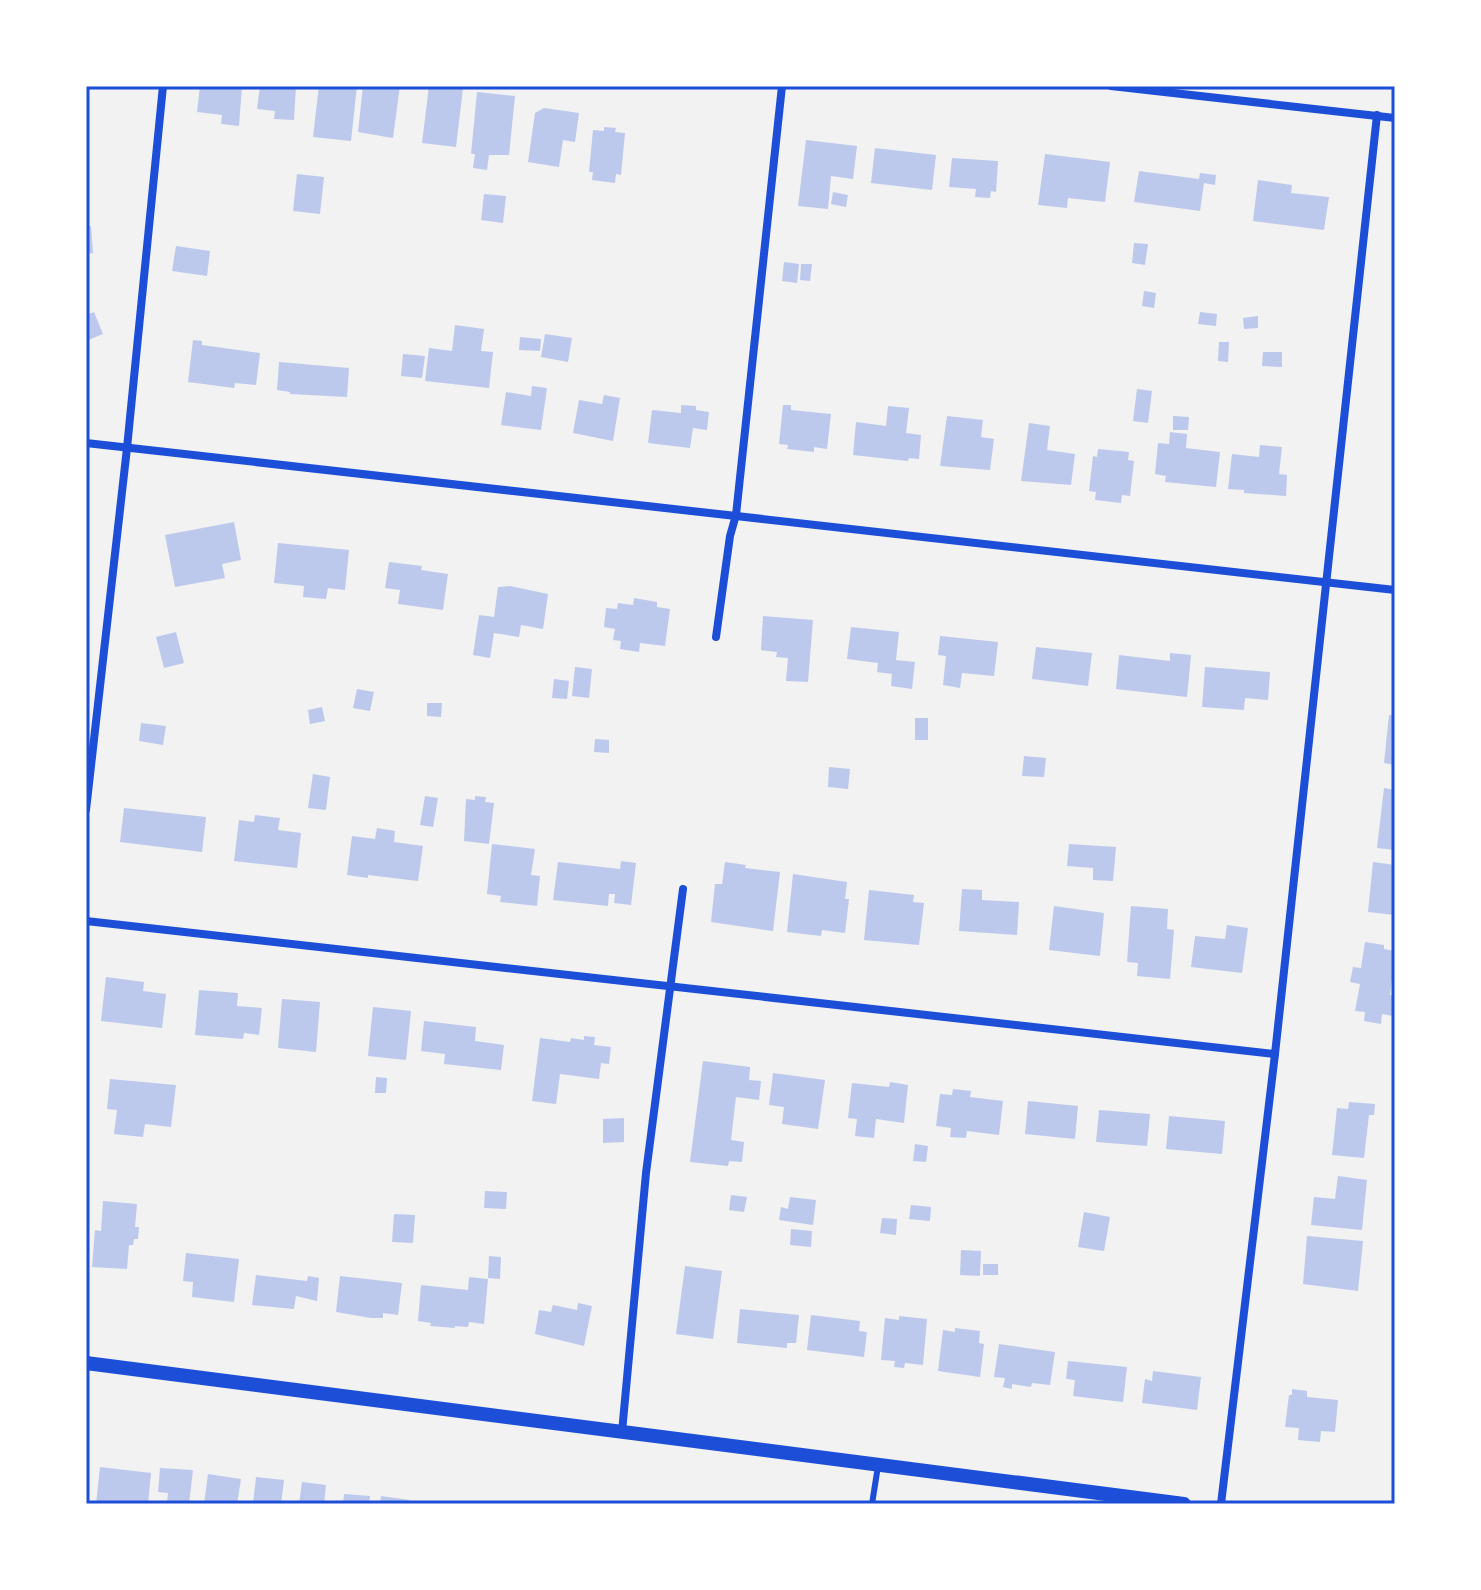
<svg xmlns="http://www.w3.org/2000/svg" width="1481" height="1590" viewBox="0 0 1481 1590" font-family="'DejaVu Sans',sans-serif">
<style>
.building{fill:#bdc9ec}
.lines{fill:none;stroke-linecap:round;stroke-linejoin:round}
.service{stroke:#1d4ed8;stroke-width:6}
.minor{stroke:#1d4ed8;stroke-width:8}
.tertiary{stroke:#1d4ed8;stroke-width:14}
.neatline{fill:none;stroke:#1d4ed8;stroke-width:3}
</style>
<rect width="100%" height="100%" fill="#f2f2f2"/>
<g class="building">
<polygon points="200,86 242,86 239,126 221,124 222,115 197,112"/>
<polygon points="260,86 296,86 294,120 274,119 275,111 257,109"/>
<polygon points="319,86 357,86 351,141 313,137"/>
<polygon points="363,86 400,86 393,138 358,132"/>
<polygon points="429,86 463,88 456,147 422,143"/>
<polygon points="477,92 515,96 509,155 489,155 487,170 473,168 475,154 471,154"/>
<polygon points="544,108 579,113 575,142 563,140 559,167 528,162 535,113"/>
<polygon points="604,127 616,128 615,132 625,133 621,175 616,174 615,183 592,180 593,172 589,172 593,130 604,131"/>
<polygon points="806,140 857,146 853,179 831,176 828,209 798,206"/>
<polygon points="875,148 936,155 932,190 871,183"/>
<polygon points="1045,154 1110,162 1105,202 1068,198 1067,208 1038,205"/>
<polygon points="952,158 998,161 996,192 991,191 990,198 975,197 976,189 949,187"/>
<polygon points="1139,171 1199,179 1200,173 1216,175 1215,185 1204,183 1200,211 1134,202"/>
<polygon points="297,174 324,177 320,214 293,211"/>
<polygon points="1258,180 1292,185 1291,193 1329,197 1324,230 1253,221"/>
<polygon points="833,192 848,195 846,207 831,204"/>
<polygon points="484,194 506,196 503,223 481,220"/>
<polygon points="86,226 91,226 93,253 86,254"/>
<polygon points="1134,243 1148,244 1145,265 1132,263"/>
<polygon points="176,246 210,251 207,276 172,271"/>
<polygon points="784,262 799,264 797,283 782,281"/>
<polygon points="801,264 812,264 810,281 800,280"/>
<polygon points="1144,291 1156,293 1154,308 1142,306"/>
<polygon points="94,312 103,334 86,341 86,315"/>
<polygon points="1200,312 1217,314 1216,326 1198,324"/>
<polygon points="1258,316 1258,328 1244,329 1243,318"/>
<polygon points="455,325 484,329 481,351 493,352 489,388 425,381 429,348 452,351"/>
<polygon points="545,334 572,338 568,362 541,357"/>
<polygon points="520,337 541,339 540,351 519,350"/>
<polygon points="193,340 202,341 202,345 260,353 256,385 235,383 234,388 188,382"/>
<polygon points="1219,342 1229,342 1228,362 1218,361"/>
<polygon points="1263,352 1282,352 1282,367 1262,366"/>
<polygon points="403,354 425,356 422,378 401,376"/>
<polygon points="279,362 349,368 347,397 290,394 290,392 277,390"/>
<polygon points="532,386 547,388 541,430 501,425 506,392 531,396"/>
<polygon points="1137,389 1152,391 1148,423 1133,421"/>
<polygon points="604,395 620,398 613,441 573,433 579,400 602,404"/>
<polygon points="681,405 696,406 696,410 709,412 707,430 693,428 690,448 648,443 652,410 681,413"/>
<polygon points="783,405 791,405 791,410 831,414 827,449 814,447 814,452 787,449 788,445 779,444"/>
<polygon points="888,406 909,408 906,433 921,435 919,459 909,458 908,461 853,455 856,422 886,426"/>
<polygon points="947,416 983,420 981,437 994,439 990,470 940,466"/>
<polygon points="1173,416 1189,417 1188,430 1173,430"/>
<polygon points="1029,423 1050,426 1047,450 1075,454 1071,485 1021,481"/>
<polygon points="1170,432 1187,434 1186,448 1220,452 1216,487 1165,482 1166,476 1155,474 1158,443 1169,444"/>
<polygon points="1260,445 1282,447 1279,474 1287,475 1286,496 1244,493 1244,490 1228,489 1232,454 1259,457"/>
<polygon points="1098,449 1129,452 1128,460 1134,461 1130,496 1122,495 1121,503 1095,500 1096,492 1089,491 1093,456 1097,457"/>
<polygon points="234,522 241,560 222,564 225,578 175,587 165,535"/>
<polygon points="278,543 349,550 345,590 328,588 326,599 303,597 304,586 274,583"/>
<polygon points="389,562 422,566 421,570 448,574 443,610 398,604 400,590 385,588"/>
<polygon points="510,586 548,594 543,629 521,625 519,637 494,633 490,658 473,655 479,615 494,617 498,587"/>
<polygon points="634,598 657,602 657,607 670,609 665,646 640,643 639,652 620,649 621,641 613,640 615,629 604,627 606,608 617,609 618,603 633,605"/>
<polygon points="763,616 813,620 808,682 786,681 788,658 776,657 777,652 761,650"/>
<polygon points="851,627 899,632 896,660 915,662 912,689 891,686 892,674 877,672 878,663 847,659"/>
<polygon points="176,632 184,663 164,668 156,637"/>
<polygon points="940,636 998,642 994,676 962,673 960,688 943,685 946,656 938,655"/>
<polygon points="1036,647 1092,653 1088,686 1032,679"/>
<polygon points="1170,653 1191,655 1187,697 1116,689 1119,655 1170,661"/>
<polygon points="575,667 592,669 589,698 572,696"/>
<polygon points="1205,667 1270,672 1268,700 1245,698 1244,710 1202,707"/>
<polygon points="554,679 569,681 567,699 552,698"/>
<polygon points="357,689 374,692 370,711 353,708"/>
<polygon points="427,703 442,703 441,717 427,716"/>
<polygon points="322,707 325,721 310,724 308,710"/>
<polygon points="1389,715 1395,715 1395,765 1384,763"/>
<rect x="915" y="718" width="13" height="22"/>
<polygon points="141,723 166,726 163,745 139,741"/>
<polygon points="595,739 609,740 609,753 594,752"/>
<polygon points="1024,756 1046,758 1044,777 1022,776"/>
<polygon points="829,767 850,769 848,789 828,787"/>
<polygon points="313,774 330,777 326,810 308,808"/>
<polygon points="1384,788 1395,790 1395,850 1377,848"/>
<polygon points="425,796 438,798 433,827 420,825"/>
<polygon points="475,796 486,797 485,802 494,803 489,844 464,841 466,799 475,800"/>
<polygon points="124,808 206,817 202,852 120,842"/>
<polygon points="255,815 280,818 278,830 301,833 297,868 234,861 239,820 254,822"/>
<polygon points="377,828 395,831 394,842 423,846 418,881 368,875 368,878 347,875 352,836 375,839"/>
<polygon points="492,844 535,849 531,875 540,876 537,906 500,902 501,896 487,894"/>
<polygon points="1069,844 1116,847 1113,881 1093,880 1093,868 1067,866"/>
<polygon points="621,861 636,863 631,905 614,903 615,894 609,894 608,906 553,900 558,862 620,869"/>
<polygon points="725,862 746,865 745,868 780,872 773,931 711,922 715,884 722,884"/>
<polygon points="1373,862 1395,865 1395,915 1368,912"/>
<polygon points="793,874 847,882 845,899 849,899 845,933 822,930 821,936 787,932"/>
<polygon points="962,889 982,890 982,900 1019,902 1017,935 959,931"/>
<polygon points="869,890 914,895 913,902 924,903 919,945 864,940"/>
<polygon points="1054,906 1104,913 1100,956 1049,950"/>
<polygon points="1131,906 1168,909 1167,929 1174,930 1170,979 1137,976 1138,963 1127,962"/>
<polygon points="1227,925 1248,928 1242,973 1191,967 1195,936 1225,939"/>
<polygon points="1365,942 1384,945 1384,949 1395,951 1390,995 1395,995 1393,1016 1382,1014 1381,1024 1364,1021 1365,1012 1355,1011 1360,984 1350,982 1353,967 1361,968"/>
<polygon points="106,977 144,982 143,991 166,994 162,1028 101,1021"/>
<polygon points="199,990 238,993 237,1006 262,1008 259,1035 244,1033 243,1039 195,1035"/>
<polygon points="282,999 320,1002 316,1052 278,1048"/>
<polygon points="373,1007 411,1011 406,1060 368,1056"/>
<polygon points="424,1021 476,1027 475,1041 504,1045 501,1070 444,1064 445,1054 421,1051"/>
<polygon points="584,1036 595,1037 594,1045 611,1047 609,1064 601,1063 599,1079 560,1074 556,1104 532,1101 540,1038 570,1042 571,1038 584,1040"/>
<polygon points="703,1061 750,1067 749,1080 761,1081 759,1100 736,1097 731,1140 744,1142 742,1162 729,1161 728,1166 690,1162"/>
<polygon points="773,1073 825,1080 818,1129 782,1124 784,1107 769,1105"/>
<polygon points="376,1077 387,1078 386,1093 375,1093"/>
<polygon points="110,1079 176,1085 171,1127 145,1124 143,1137 114,1134 117,1110 107,1109"/>
<polygon points="890,1082 908,1085 904,1123 876,1119 874,1138 855,1136 857,1119 848,1118 852,1083 889,1087"/>
<polygon points="953,1089 971,1091 970,1097 1003,1101 999,1135 967,1131 966,1138 950,1137 951,1128 936,1126 940,1094 952,1095"/>
<polygon points="1028,1101 1078,1106 1075,1139 1025,1134"/>
<polygon points="1349,1102 1375,1104 1374,1115 1369,1115 1364,1158 1332,1155 1337,1108 1348,1109"/>
<polygon points="1099,1110 1150,1114 1147,1146 1096,1142"/>
<polygon points="1169,1116 1225,1121 1222,1154 1166,1149"/>
<polygon points="624,1118 624,1142 603,1143 603,1119"/>
<polygon points="915,1144 928,1146 926,1162 913,1161"/>
<polygon points="1338,1176 1367,1180 1362,1230 1311,1225 1314,1197 1335,1199"/>
<polygon points="485,1191 507,1192 506,1209 484,1208"/>
<polygon points="731,1195 747,1197 744,1212 729,1210"/>
<polygon points="790,1197 816,1200 813,1225 779,1220 781,1207 788,1209"/>
<polygon points="103,1201 137,1204 135,1227 139,1227 138,1239 134,1239 133,1245 129,1245 127,1269 92,1267 95,1230 101,1231"/>
<polygon points="911,1205 931,1207 930,1221 909,1219"/>
<polygon points="1084,1212 1110,1217 1104,1251 1078,1247"/>
<polygon points="394,1214 415,1215 413,1243 392,1242"/>
<polygon points="882,1218 897,1219 896,1235 880,1233"/>
<polygon points="791,1229 812,1231 811,1247 790,1245"/>
<polygon points="1307,1236 1363,1241 1358,1291 1303,1284"/>
<polygon points="961,1250 981,1251 980,1276 960,1275"/>
<polygon points="186,1253 239,1259 234,1302 192,1297 193,1282 183,1281"/>
<polygon points="489,1256 501,1257 500,1279 488,1278"/>
<rect x="983" y="1264" width="15" height="11"/>
<polygon points="685,1266 722,1271 713,1339 676,1334"/>
<polygon points="256,1275 307,1281 308,1276 319,1278 317,1301 296,1296 294,1309 252,1305"/>
<polygon points="340,1276 402,1283 398,1315 383,1313 383,1318 371,1318 336,1312"/>
<polygon points="469,1277 488,1279 484,1324 469,1322 468,1327 455,1326 455,1328 430,1326 431,1323 418,1321 421,1285 468,1290"/>
<polygon points="578,1303 592,1306 584,1346 535,1334 539,1310 551,1312 553,1305 577,1310"/>
<polygon points="740,1309 799,1315 796,1343 787,1343 787,1348 737,1343"/>
<polygon points="811,1315 860,1321 859,1331 867,1332 864,1357 807,1350"/>
<polygon points="899,1316 927,1319 923,1365 905,1363 904,1368 894,1367 895,1361 881,1360 885,1318 899,1320"/>
<polygon points="955,1328 980,1331 979,1343 984,1344 980,1377 938,1371 943,1330 955,1332"/>
<polygon points="999,1344 1055,1352 1050,1385 1032,1383 1031,1387 1012,1384 1012,1389 1003,1387 1005,1378 994,1377"/>
<polygon points="1068,1361 1127,1367 1123,1402 1073,1396 1075,1380 1066,1379"/>
<polygon points="1153,1371 1201,1377 1197,1410 1142,1403 1145,1379 1152,1381"/>
<polygon points="1292,1389 1307,1391 1307,1397 1338,1400 1335,1432 1321,1431 1320,1442 1298,1440 1299,1428 1285,1427 1289,1395 1292,1395"/>
<polygon points="100,1467 151,1473 148,1504 96,1504"/>
<polygon points="160,1468 193,1470 189,1504 167,1504 168,1493 158,1492"/>
<polygon points="208,1474 241,1479 237,1504 204,1504"/>
<polygon points="256,1477 284,1480 281,1504 253,1504"/>
<polygon points="302,1482 326,1485 324,1504 299,1504"/>
<polygon points="344,1494 370,1496 369,1504 343,1504"/>
<polygon points="381,1496 410,1500 409,1504 380,1504"/>
</g>
<g class="lines">
<polyline class="service" points="872,1504 878,1466"/>
<g class="minor">
<polyline points="1111,86 1395,118"/>
<polyline points="86,443 1395,590"/>
<polyline points="716,637 730,536 736,515 782,86"/>
<polyline points="86,810 127,448 163,86"/>
<polyline points="86,921 1275,1054"/>
<polyline points="622,1432 646,1173 683,889"/>
<polyline points="1221,1504 1275,1054 1377,115"/>
</g>
<polyline class="tertiary" points="86,1363 1184,1504"/>
</g>
<rect width="1481" height="1590" fill="none" stroke="#ffffff" stroke-width="176"/>
<rect x="88" y="88" width="1305" height="1414" class="neatline"/>
</svg>
